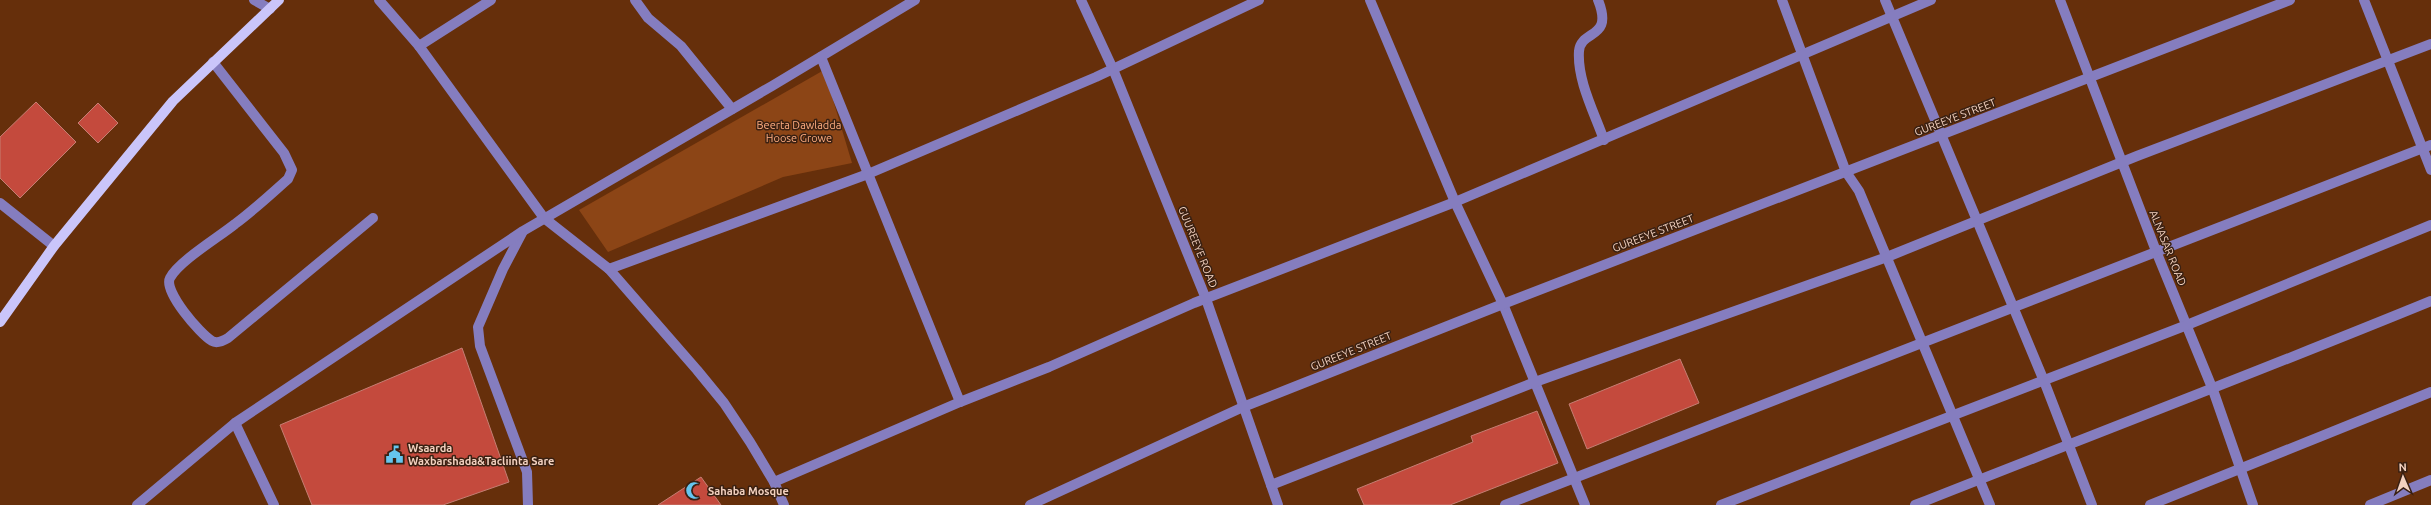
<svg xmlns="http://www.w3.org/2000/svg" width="2431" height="505" viewBox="0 0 2431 505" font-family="Ubuntu,sans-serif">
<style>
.green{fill:#8c4516}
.building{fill:#c44a3d;stroke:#c57e73}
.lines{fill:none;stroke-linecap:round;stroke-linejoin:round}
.minor{stroke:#857dbf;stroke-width:10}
.major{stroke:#cac5fa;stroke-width:10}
.labels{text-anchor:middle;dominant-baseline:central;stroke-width:3;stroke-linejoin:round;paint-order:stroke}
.street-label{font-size:11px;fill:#f3d1bf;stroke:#392012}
.park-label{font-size:11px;fill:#ffad80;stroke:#392012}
.poi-label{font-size:11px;font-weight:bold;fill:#f3d1bf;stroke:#392012;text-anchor:start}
</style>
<rect width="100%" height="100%" fill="#662f0b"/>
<polygon class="green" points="824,70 852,163 783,177 608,252 579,210"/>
<g class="building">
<polygon points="36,102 76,142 20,198 0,178 0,137"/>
<polygon points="98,103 118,123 98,143 78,123"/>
<polygon points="462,348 509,482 443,505 312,505 280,425"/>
<polygon points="1680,359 1699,403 1587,449 1569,404"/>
<polygon points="1537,411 1558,463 1450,505 1364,505 1357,489 1473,442 1471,436"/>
<polygon points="701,477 721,505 658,505"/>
</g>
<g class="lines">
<g class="minor">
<polyline points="254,0 270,9"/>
<polyline points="379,0 419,46 544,218 609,269 697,370 724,403 750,442 774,482 784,505"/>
<polyline points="635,0 648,18 681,46 732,109"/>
<polyline points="1081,0 1113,69 1206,299 1278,505"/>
<polyline points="1370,0 1455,202 1503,304 1585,505"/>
<path d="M1598 0C1614 40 1581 29 1579 51 1577 80 1594 112 1604 140"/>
<polyline points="1782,0 1846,172 1859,191 1990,505"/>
<polyline points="1885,0 2044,381 2092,505"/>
<polyline points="2060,0 2156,251 2213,390 2253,505"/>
<polyline points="2364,0 2431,170"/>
<polyline points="419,46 491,0"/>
<polyline points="821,57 960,402"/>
<path d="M213 62 284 153 292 170 288 179C271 194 254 210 235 224 219 237 179 261 170 278 163 291 200 334 212 341 217 344 223 341 228 338L373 218"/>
<polyline points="0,203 54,246"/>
<polyline points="522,233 503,269 478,327 480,346 527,472 528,505"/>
<polyline points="609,269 868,174 1096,77 1259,0"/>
<polyline points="235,423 274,505"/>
<polyline points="774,482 960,402 1049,367 1194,303 1455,202 1931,0"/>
<polyline points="1271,485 1535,382 1887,257 2137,156 2431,44"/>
<polyline points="137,505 235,423 523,231 772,86 915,0"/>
<polyline points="1030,505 1243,407 1503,304 2290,0"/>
<polyline points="1505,505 2431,145"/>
<polyline points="1721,505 2187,325 2431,225"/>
<path d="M1915 505C2087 437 2260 371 2431 301"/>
<polyline points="2150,505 2431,392"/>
<polyline points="2370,505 2431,480"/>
</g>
<polyline class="major" points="0,322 54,246 173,101 279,0"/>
</g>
<defs>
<symbol id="civic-bare" viewBox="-9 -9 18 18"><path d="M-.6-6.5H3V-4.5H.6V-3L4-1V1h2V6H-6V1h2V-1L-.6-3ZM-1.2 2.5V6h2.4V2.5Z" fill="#65c5ee" stroke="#392012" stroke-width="2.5" paint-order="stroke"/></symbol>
<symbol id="mosque-bare" viewBox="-9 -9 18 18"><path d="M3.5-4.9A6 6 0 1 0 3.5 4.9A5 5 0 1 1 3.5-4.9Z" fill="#65c5ee" stroke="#392012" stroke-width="2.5" paint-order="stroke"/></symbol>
</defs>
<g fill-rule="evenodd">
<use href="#civic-bare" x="382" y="442" width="25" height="25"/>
<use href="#mosque-bare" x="682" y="478" width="25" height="25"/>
</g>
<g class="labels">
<g class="street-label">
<text transform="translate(1955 117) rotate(-21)">GUREEYE STREET</text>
<text transform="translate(1653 233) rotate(-21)">GUREEYE STREET</text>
<text transform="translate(1198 247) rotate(68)">GUUREEYE ROAD</text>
<text transform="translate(2168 248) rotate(68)">ALNASAR ROAD</text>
<text transform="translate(1351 351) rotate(-22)">GUREEYE STREET</text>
</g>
<g class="park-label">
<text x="799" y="125">Beerta Dawladda<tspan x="799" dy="13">Hoose Growe</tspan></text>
</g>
<g class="poi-label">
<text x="408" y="448">Wsaarda<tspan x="408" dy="13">Waxbarshada&amp;Tacliinta Sare</tspan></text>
<text x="708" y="491">Sahaba Mosque</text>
</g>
</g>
<g transform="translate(2403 477) rotate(358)" stroke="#392012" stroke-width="3" paint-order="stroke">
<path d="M0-3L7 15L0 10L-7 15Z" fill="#f3d1bf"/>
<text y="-6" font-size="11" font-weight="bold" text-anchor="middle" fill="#f3d1bf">N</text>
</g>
</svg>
